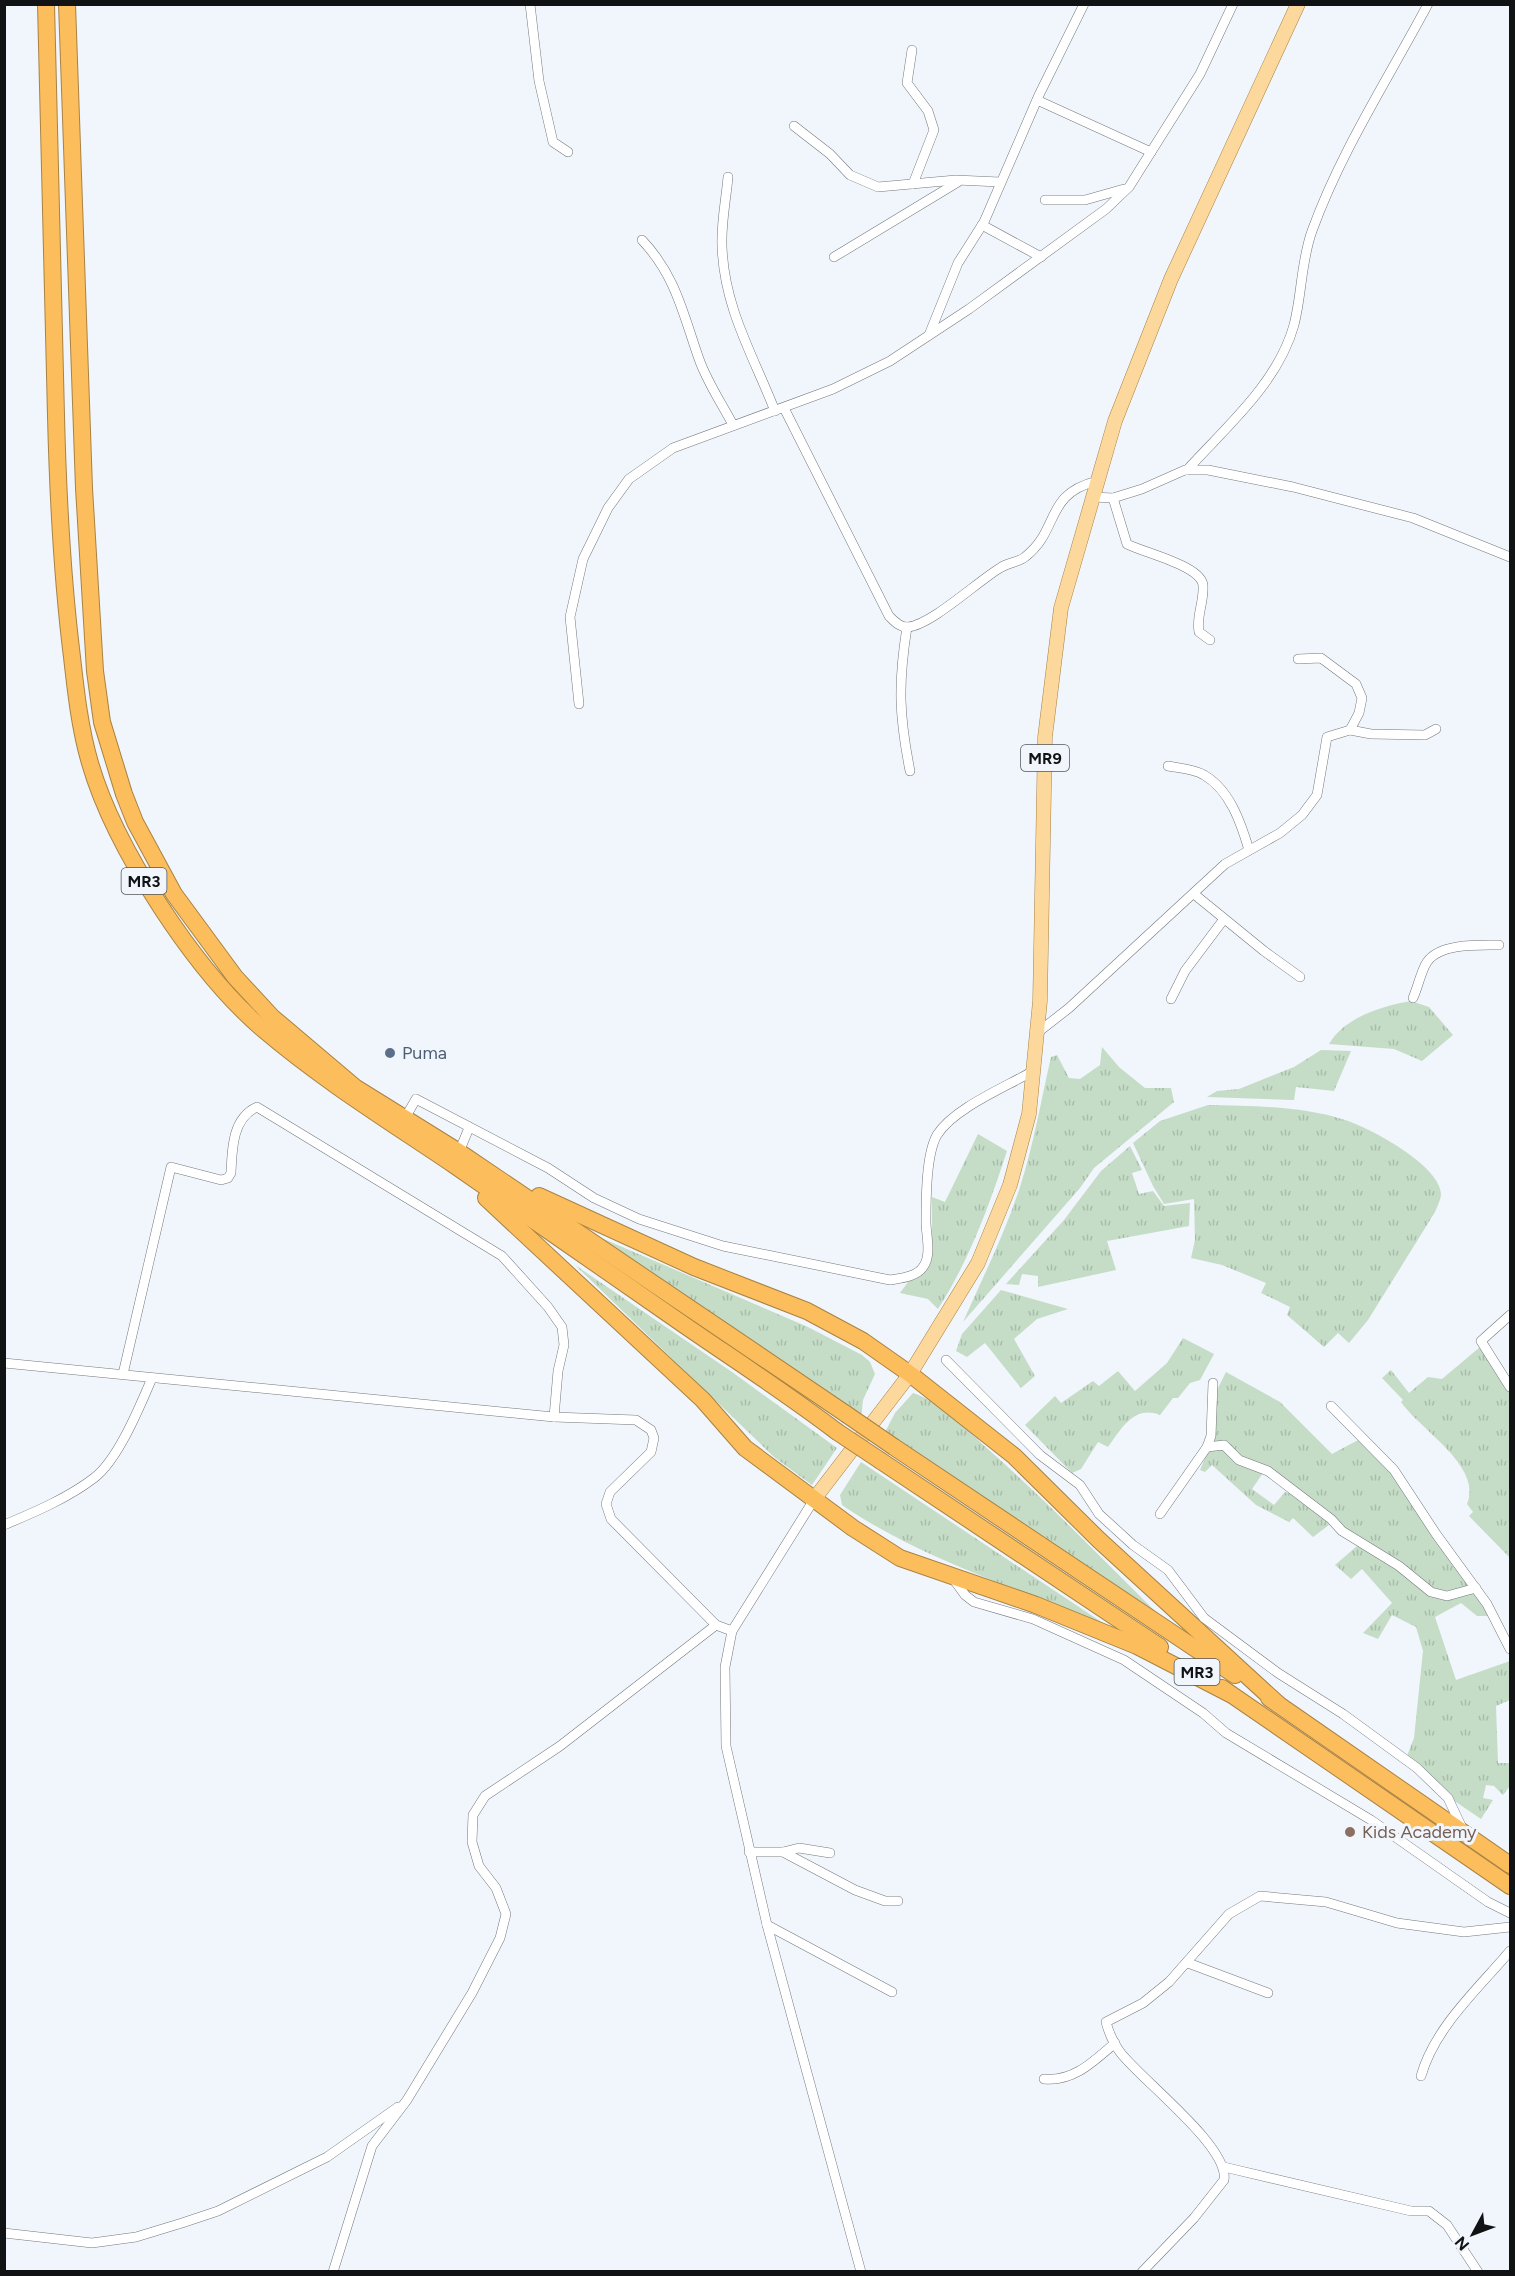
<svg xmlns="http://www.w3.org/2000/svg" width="1515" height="2276" viewBox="0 0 1515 2276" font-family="Figtree,sans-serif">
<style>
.grass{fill:url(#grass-tufts)}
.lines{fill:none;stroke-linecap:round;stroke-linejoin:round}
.street-casing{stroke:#74787d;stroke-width:10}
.primary-casing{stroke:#a98243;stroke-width:15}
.highway-casing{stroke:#a98243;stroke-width:18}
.street{stroke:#fff;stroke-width:9}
.primary{stroke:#fdd89d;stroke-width:14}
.highway{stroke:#fcbe5c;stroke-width:16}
.highway-bridge-casing{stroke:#a98243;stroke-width:18;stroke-linecap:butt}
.highway-bridge{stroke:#fcbe5c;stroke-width:16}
.service-dot{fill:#5c6f8a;stroke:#f0f6fc;stroke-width:2}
.education-dot{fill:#8d6e63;stroke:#f0f6fc;stroke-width:2}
.labels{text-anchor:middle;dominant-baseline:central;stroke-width:6;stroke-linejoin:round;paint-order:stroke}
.shield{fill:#f0f6fc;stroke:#53565a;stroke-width:1.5}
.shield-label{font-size:16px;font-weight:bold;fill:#101214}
.service-label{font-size:18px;fill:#4e5e75;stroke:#f0f6fc;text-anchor:start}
.education-label{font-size:18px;fill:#785e54;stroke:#f0f6fc;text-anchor:start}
</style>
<defs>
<pattern id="grass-tufts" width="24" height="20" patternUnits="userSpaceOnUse" patternTransform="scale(1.5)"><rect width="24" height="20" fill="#c5dcc7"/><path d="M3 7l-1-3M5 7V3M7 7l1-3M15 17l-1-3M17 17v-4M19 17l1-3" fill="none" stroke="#a8bcaa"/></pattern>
</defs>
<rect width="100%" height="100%" fill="#f0f6fc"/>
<g class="grass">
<path d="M1411 1001 1429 1007 1453 1035 1422 1061 1394 1049 1329 1044C1345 1017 1382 1006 1411 1001Z"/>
<path d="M1102 1047 1119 1067 1145 1088H1171L1174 1102 1094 1168 1080 1188 963 1322C983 1277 1005 1233 1020 1187 1034 1144 1041 1100 1051 1057L1057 1055 1069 1078 1080 1079 1100 1065Z"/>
<polygon points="1321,1050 1351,1051 1334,1091 1296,1087 1294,1100 1207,1097 1217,1091 1239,1089 1294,1067"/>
<path d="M1208 1105C1253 1106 1302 1106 1345 1120 1370 1128 1440 1165 1441 1194 1441 1199 1437 1207 1435 1212L1368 1320 1349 1343 1338 1333 1324 1347 1287 1315 1290 1307 1261 1293 1266 1283 1222 1265 1191 1258 1195 1240 1194 1199 1164 1204 1153 1186 1133 1143 1160 1121Z"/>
<path d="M978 1134 1007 1151C989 1206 970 1259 938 1309L928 1299 900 1293 932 1249V1197L945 1202Z"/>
<polygon points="1130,1146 1142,1170 1132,1173 1139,1194 1153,1191 1164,1206 1190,1203 1189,1226 1107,1241 1116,1270 1038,1287 1038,1276 1022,1274 1019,1285 1006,1284 1064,1220 1101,1171"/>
<polygon points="599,1237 808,1327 862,1355 870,1362 875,1374 863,1400 861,1419"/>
<polygon points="575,1265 732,1372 837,1448 812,1485 774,1457"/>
<polygon points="1001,1290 1068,1309 1037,1319 1014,1339 1035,1376 1021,1388 985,1343 967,1357 956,1351 962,1334"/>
<path d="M1183 1338 1214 1354 1200 1380 1190 1383 1178 1398H1173L1160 1415C1134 1405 1122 1428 1108 1447L1098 1442 1081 1469 1072 1473 1025 1425 1055 1396 1061 1403 1093 1381 1099 1386 1118 1371 1135 1391 1167 1363Z"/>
<path d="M1480 1347 1510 1393V1558L1469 1516 1473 1512 1467 1504C1483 1466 1420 1430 1401 1402L1403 1400 1382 1378 1391 1370 1409 1393 1428 1377 1442 1379Z"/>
<polygon points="1226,1372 1280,1402 1332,1454 1360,1439 1397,1476 1469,1587 1439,1592 1357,1539 1270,1470 1211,1444 1217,1390"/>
<path d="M913 1393C943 1403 966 1429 989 1450 1051 1505 1108 1565 1167 1623L884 1434 895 1413Z"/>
<path d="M1223 1448 1263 1473 1252 1489 1274 1505 1285 1492C1302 1497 1318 1511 1329 1525L1313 1537 1293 1518 1289 1522 1256 1505 1212 1465 1205 1472 1200 1470 1208 1451Z"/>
<path d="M861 1462 1106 1625C1019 1589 919 1558 842 1505L840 1495Z"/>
<polygon points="1357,1546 1396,1567 1427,1593 1475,1593 1493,1616 1477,1616 1461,1603 1435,1617 1456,1680 1510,1661 1510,1700 1496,1706 1498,1763 1510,1763 1510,1786 1503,1795 1494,1786 1486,1785 1483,1798 1493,1800 1481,1819 1450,1798 1407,1756 1414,1738 1423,1651 1416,1627 1392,1615 1378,1639 1363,1633 1392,1603 1362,1569 1351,1579 1335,1565"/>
</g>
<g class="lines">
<defs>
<g id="street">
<polyline points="530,4 539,81 553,142 568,152"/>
<polyline points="912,50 907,83 928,111 934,130 913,184"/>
<polyline points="1037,100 1151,152"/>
<polyline points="794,126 830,154 850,175 878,187 956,180 1000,182"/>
<path d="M728 177C726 200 721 223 722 246 724 308 753 355 775 411"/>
<polyline points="1045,200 1085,200 1124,189"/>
<polyline points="982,225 1041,257"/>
<path d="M642 240C676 276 683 314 699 359 707 382 722 404 733 425"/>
<polyline points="834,257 958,182"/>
<polyline points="929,335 958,263 984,222 1039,95 1084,4"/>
<path d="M784 408 889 616C894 621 900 628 908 627 931 625 978 581 1000 568 1007 563 1019 562 1025 557 1060 530 1044 494 1097 481"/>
<path d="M1187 470C1226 427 1278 383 1294 325 1302 294 1301 261 1312 231 1341 151 1388 79 1428 4"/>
<polyline points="1093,497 1113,498 1142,489 1185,470 1208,470 1293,487 1413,518 1510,557"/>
<path d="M1113 498 1127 544C1144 553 1203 566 1203 586 1204 603 1196 616 1199 632L1210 640"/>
<path d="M907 627C898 684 899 715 910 771"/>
<polyline points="1298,659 1321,658 1356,684 1362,698 1359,713 1350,730"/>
<polyline points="579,704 570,617 583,559 608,508 629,479 673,448 833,389 890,361 969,309 1106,209 1129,187 1200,74 1233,4"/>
<path d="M1168 766C1178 768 1195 769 1204 775 1230 790 1241 823 1249 850"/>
<polyline points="1194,894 1264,951 1300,977"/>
<path d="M1413 998C1418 987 1421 971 1427 962 1440 943 1479 945 1499 945"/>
<polyline points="1171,999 1185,971 1224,919"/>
<polyline points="1037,1033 1069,1008 1225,864 1280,833 1302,815 1317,795 1327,737 1350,730 1371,734 1425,735 1436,729"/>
<path d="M405 1118 416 1099 548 1168 594 1198 639 1219 723 1246 890 1280C901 1278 916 1277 923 1267 932 1255 926 1235 926 1222 926 1199 926 1154 937 1135 954 1108 1006 1087 1033 1071"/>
<polyline points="459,1152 469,1128"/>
<polyline points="1510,1315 1481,1341 1510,1387"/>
<polyline points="946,1360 1040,1455 1080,1485 1099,1514 1133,1545 1168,1570 1204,1618 1278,1673 1343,1714 1417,1768 1448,1798 1463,1830"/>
<polyline points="4,1363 554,1417 636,1420 651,1430 654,1438 651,1452 610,1492 606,1504 611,1519 716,1625 732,1631"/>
<path d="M123 1374 171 1167 221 1180 228 1178 231 1173C232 1150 232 1118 257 1107L502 1256 548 1307 562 1327 564 1345 558 1371 554 1417"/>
<polyline points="1331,1406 1394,1470 1436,1534 1487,1604 1510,1649"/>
<polyline points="1207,1447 1224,1445 1239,1460 1268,1471 1331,1519 1342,1531 1399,1566 1431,1592 1447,1596 1476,1588"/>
<polyline points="815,1498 732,1631 725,1667 726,1746 767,1925 861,2272"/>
<polyline points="1160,1514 1207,1447 1211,1436 1213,1383"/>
<path d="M4 1525C35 1512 68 1498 94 1478 118 1460 140 1406 152 1378"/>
<polyline points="952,1577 965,1595 974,1602 1033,1619 1124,1660 1203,1713 1226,1733 1371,1820 1488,1902 1510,1913"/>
<polyline points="749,1852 783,1852 855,1890 885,1901 898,1901"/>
<polyline points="783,1852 799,1848 830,1853"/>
<polyline points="767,1925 892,1992"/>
<polyline points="1188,1963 1268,1993"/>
<path d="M1421 2076C1435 2027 1478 1989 1510 1951"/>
<path d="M1044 2079C1073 2082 1093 2062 1115 2043"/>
<polyline points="1224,2167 1411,2211 1429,2211 1447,2225 1478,2272"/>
<polyline points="4,2233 92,2243 136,2237 182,2223 218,2211 327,2157 398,2107"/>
<polyline points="333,2272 372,2146 407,2100 472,1993 500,1938 506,1914 496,1888 479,1866 472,1842 473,1815 485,1796 560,1746 716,1625"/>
<path d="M1142 2272 1194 2218 1224 2180C1230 2147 1140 2079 1120 2052 1113 2043 1109 2033 1106 2022L1143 2003 1169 1982 1229 1914 1260 1896 1326 1902 1397 1923 1464 1932 1510 1927"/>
</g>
<polyline id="primary" points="815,1498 910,1374 978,1263 1010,1185 1029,1114 1040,1001 1045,737 1061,608 1115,421 1171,279 1298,4"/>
<g id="highway">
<path d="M46 4C50 142 53 279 56 416 58 497 62 577 72 657 76 693 80 729 90 763 115 849 196 972 264 1030 324 1081 389 1121 454 1165 525 1214 596 1264 667 1313 724 1353 781 1389 836 1431"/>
<polyline points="67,4 84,488 95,671 102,722 124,794 135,822 174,894 235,977 272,1017 356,1088 459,1152 846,1414"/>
<polyline points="539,1196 694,1267 807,1311 863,1341 910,1374 1014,1456 1099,1540 1278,1704"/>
<polyline points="486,1198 703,1400 745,1448 853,1528 900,1558 1036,1605 1137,1646 1230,1694"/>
<polyline points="894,1447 1235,1675"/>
<polyline points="881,1461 1160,1647"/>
<polyline points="1222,1688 1510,1886"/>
<polyline points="1269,1698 1510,1865"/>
</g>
</defs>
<use href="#street" class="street-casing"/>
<use href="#primary" class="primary-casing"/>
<use href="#highway" class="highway-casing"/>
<use href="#street" class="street"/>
<use href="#primary" class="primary"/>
<use href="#highway" class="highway"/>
<defs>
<g id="highway-bridge">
<polyline points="846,1414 894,1447"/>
<polyline points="836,1431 881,1461"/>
</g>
</defs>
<use href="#highway-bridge" class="highway-bridge-casing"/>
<use href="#highway-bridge" class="highway-bridge"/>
</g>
<circle class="service-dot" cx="390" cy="1053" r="6"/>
<circle class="education-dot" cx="1350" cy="1832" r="6"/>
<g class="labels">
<g class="shield">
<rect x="1021" y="745" width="48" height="26" rx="4.5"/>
<rect x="121.5" y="868" width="45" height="26" rx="4.5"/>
<rect x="1174.5" y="1659" width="45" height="26" rx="4.5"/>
</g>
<g class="shield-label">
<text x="1045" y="758">MR9</text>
<text x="144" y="881">MR3</text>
<text x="1197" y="1672">MR3</text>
</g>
<g class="service-label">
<text x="402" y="1053">Puma</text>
</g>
<g class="education-label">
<text x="1362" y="1832">Kids Academy</text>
</g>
</g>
<rect width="1515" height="2276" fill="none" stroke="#101214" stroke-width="12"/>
<g transform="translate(1473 2234) rotate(229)" stroke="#f0f6fc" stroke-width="4.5" paint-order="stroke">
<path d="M0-4.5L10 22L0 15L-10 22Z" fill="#101214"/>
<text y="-9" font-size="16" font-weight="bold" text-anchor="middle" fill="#101214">N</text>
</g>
</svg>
